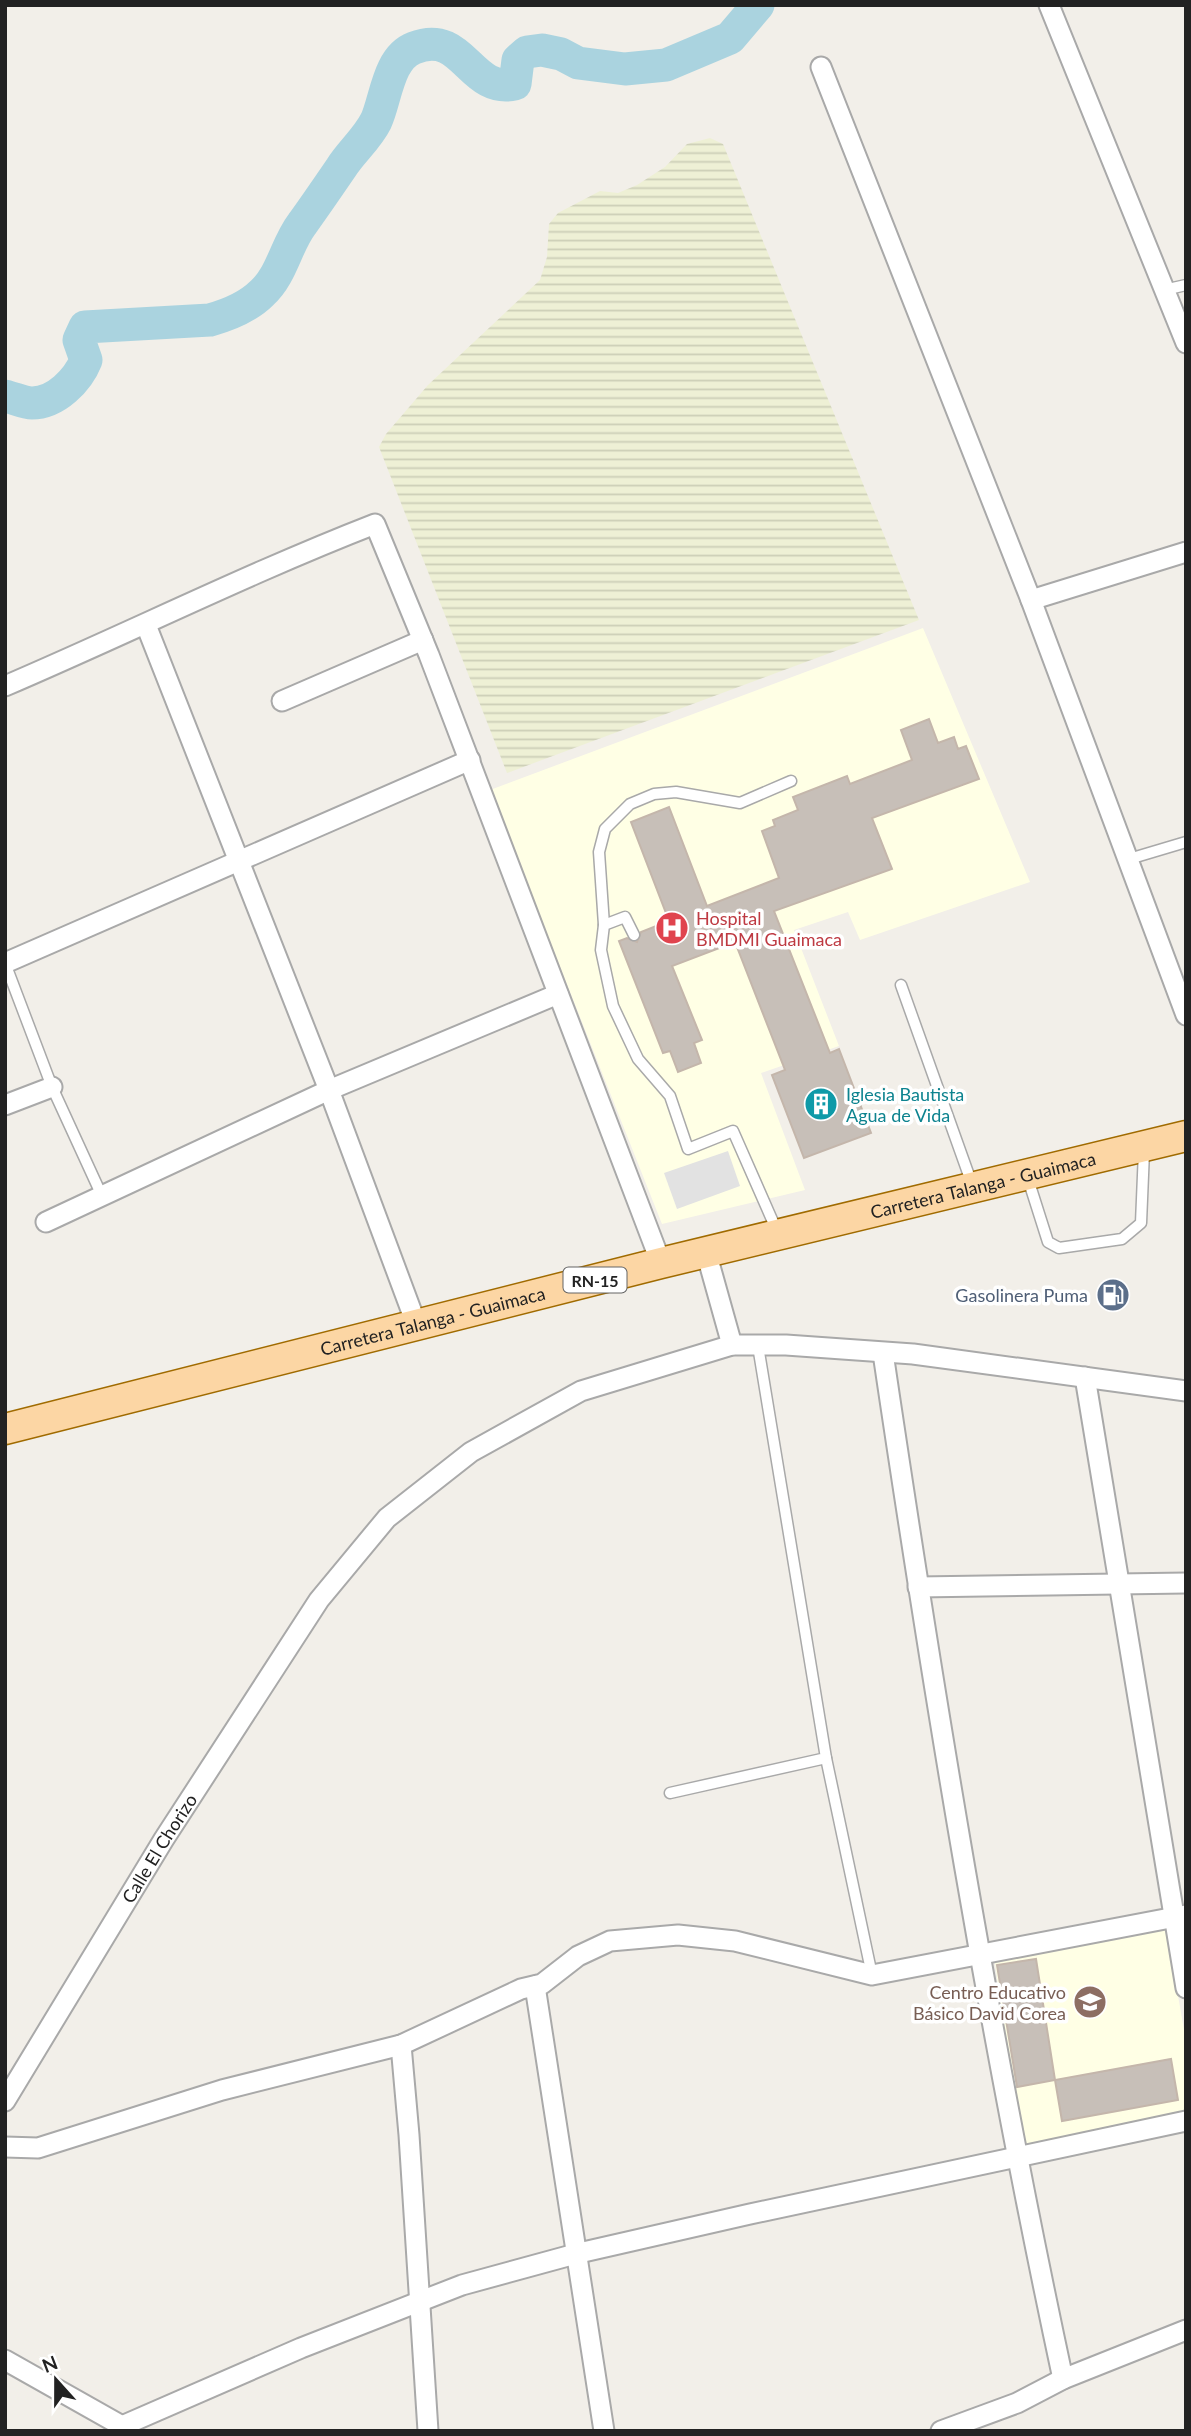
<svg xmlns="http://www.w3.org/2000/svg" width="1191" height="2436" viewBox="0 0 1191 2436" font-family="Lato,sans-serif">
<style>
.education{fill:#ffffe5}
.farmland{fill:url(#farmland-rules)}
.parking{fill:#e2e2e2}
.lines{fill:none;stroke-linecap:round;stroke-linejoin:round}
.river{stroke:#aad3df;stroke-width:33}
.building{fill:#c7bfb8;stroke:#c4b6ab;stroke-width:2}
.service-casing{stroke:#a9a9a9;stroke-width:13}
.minor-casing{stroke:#a9a9a9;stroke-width:23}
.primary-casing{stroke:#a06b00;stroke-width:33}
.service{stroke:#fff;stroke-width:10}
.minor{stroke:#fff;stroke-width:19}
.primary{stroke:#fcd6a4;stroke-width:30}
.labels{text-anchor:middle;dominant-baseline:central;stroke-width:7;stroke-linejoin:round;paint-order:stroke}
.shield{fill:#fff;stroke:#646464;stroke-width:2}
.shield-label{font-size:16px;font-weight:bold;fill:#222}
.health-label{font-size:18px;fill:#be3a42;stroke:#fff;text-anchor:start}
.culture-label{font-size:18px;fill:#0d838f;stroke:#fff;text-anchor:start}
.street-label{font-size:18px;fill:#222;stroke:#fff}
.service-label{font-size:18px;fill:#4e5e75;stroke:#fff;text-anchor:end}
.education-label{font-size:18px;fill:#785e54;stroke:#fff;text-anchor:end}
</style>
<defs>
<pattern id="farmland-rules" width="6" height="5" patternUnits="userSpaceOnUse" patternTransform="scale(1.75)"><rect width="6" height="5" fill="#eef0d5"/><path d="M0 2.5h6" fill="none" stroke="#ccceb7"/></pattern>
</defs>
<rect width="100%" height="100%" fill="#f2efe9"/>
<g class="education">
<polygon points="923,628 1030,882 860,940 848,912 794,930 839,1046 761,1073 805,1190 662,1224 490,790"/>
<polygon points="1165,1922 1186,2041 1186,2116 1020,2145 995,1963"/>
</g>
<polygon class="farmland" points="710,138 723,144 919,620 507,773 379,447 386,434 428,385 540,280 547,257 549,224 558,213 600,191 618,193 637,185 665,167 687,144"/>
<polygon class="parking" points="728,1151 740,1186 677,1209 664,1173"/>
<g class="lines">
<path class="river" d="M5 396C14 398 24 403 32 403 56 403 78 380 86 360L79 340 85 327 210 320C228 315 249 306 262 293 282 275 286 245 302 224 315 206 328 187 341 168 351 152 367 139 376 121 386 99 388 58 414 48 464 28 469 94 515 84L518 60 527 52 542 50 561 54 578 63 625 69 666 65 730 38 758 5"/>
</g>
<g class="building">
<polygon points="929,719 938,743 954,737 958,749 966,746 979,779 872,818 892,869 774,911 830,1053 839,1049 871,1133 804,1158 772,1075 785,1070 735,942 672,966 702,1040 694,1043 701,1063 678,1072 670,1051 663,1053 619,941 627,938 637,942 641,932 669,921 631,822 669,807 707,906 779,878 762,831 775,826 773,820 798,810 793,797 847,776 850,784 912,760 901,730"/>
<polygon points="1036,1959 1055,2080 1017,2087 997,1965"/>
<polygon points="1171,2059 1178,2100 1062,2121 1055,2080"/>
</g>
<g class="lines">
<defs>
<g id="service">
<polyline points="1164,290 1186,285"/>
<polyline points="1129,859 1186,842"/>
<polyline points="604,925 599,852 605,829 630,804 654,794 676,792 740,803 791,781"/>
<polyline points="634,935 625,917 604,925 601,950 613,1006 638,1059 670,1096 688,1149 733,1131 777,1231"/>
<polyline points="5,963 52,1087 102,1196"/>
<polyline points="901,985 972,1184"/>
<polyline points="1028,1179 1048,1242 1059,1248 1122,1239 1141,1223 1144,1151"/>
<polyline points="826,1758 872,1975"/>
<polyline points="670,1793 826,1758 758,1346"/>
</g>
<g id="minor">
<polyline points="1049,5 1186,343"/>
<polyline points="821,67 1031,600 1186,1015"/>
<polyline points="1031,600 1186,552"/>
<polyline points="146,625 329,1090 417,1326"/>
<path d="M5 686C129 633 249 573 375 524L429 655 661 1263"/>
<polyline points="282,701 423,640"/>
<polyline points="5,963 470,760"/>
<polyline points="5,1105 52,1087"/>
<polyline points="46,1222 329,1090 558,994"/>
<polyline points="706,1252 732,1345"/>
<path d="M883 1353C934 1697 990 2039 1063 2379"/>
<polyline points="1085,1377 1186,1988"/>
<polyline points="918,1587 1186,1583"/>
<polyline points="535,1986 604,2431"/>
<polyline points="401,2045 409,2135 428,2431"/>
<path id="s1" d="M5 2101 164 1839 319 1600 387 1518 471 1452 581 1391 732 1345H786L913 1354 1186 1391"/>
<polyline points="5,2147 38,2148 222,2090 401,2045 521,1989 542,1984 578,1956 610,1941 678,1935 735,1941 872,1975 1186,1915"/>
<polyline points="5,2360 122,2426 124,2431"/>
<polyline points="122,2426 301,2348 462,2285 579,2253 750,2214 1186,2121"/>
<polyline points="941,2431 1017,2403 1063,2379 1186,2330"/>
</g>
<g id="primary">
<path id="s2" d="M5 1429 661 1263 1186 1136"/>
</g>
</defs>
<use href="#service" class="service-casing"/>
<use href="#minor" class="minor-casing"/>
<use href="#primary" class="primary-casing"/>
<use href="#service" class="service"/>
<use href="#minor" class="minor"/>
<use href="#primary" class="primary"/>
</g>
<defs>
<symbol id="hospital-disc" viewBox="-11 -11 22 22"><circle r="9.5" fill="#e0444e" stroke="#fff"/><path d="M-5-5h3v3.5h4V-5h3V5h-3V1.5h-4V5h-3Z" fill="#fff"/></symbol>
<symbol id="building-disc" viewBox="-11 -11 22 22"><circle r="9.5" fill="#0f9aa8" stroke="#fff"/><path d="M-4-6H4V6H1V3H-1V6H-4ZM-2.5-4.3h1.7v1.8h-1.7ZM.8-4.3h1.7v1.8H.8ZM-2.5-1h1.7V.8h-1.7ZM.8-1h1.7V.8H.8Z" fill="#fff"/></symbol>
<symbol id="fuel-disc" viewBox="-11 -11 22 22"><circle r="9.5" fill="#5c6f8a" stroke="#fff"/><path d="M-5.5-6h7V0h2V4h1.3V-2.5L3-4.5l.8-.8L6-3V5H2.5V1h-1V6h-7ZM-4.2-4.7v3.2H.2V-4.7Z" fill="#fff"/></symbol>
<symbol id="school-disc" viewBox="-11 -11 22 22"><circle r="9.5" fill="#8d6e63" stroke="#fff"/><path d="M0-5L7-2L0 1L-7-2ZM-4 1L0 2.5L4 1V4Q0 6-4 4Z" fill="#fff"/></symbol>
</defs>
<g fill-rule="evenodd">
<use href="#hospital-disc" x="653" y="909" width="38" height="38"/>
<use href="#building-disc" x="802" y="1085" width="38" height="38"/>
<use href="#fuel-disc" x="1094" y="1276" width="38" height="38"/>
<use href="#school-disc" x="1071" y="1983" width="38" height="38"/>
</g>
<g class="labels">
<rect class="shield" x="563.5" y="1267.5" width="63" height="25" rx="5"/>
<g class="shield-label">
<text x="595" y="1280">RN-15</text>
</g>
<g class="health-label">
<text x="696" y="918">Hospital<tspan x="696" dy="21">BMDMI Guaimaca</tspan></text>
</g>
<g class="culture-label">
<text x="846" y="1094">Iglesia Bautista<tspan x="846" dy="21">Agua de Vida</tspan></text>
</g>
<g class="street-label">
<text stroke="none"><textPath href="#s2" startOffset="1008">Carretera Talanga - Guaimaca</textPath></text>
<text stroke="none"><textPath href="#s2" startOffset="441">Carretera Talanga - Guaimaca</textPath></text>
<text stroke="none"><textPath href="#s1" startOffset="296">Calle El Chorizo</textPath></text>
</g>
<g class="service-label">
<text x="1088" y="1295">Gasolinera Puma</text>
</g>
<g class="education-label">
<text x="1066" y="1992">Centro Educativo<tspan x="1066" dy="21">Básico David Corea</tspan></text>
</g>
</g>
<rect width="1191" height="2436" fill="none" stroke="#222222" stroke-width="14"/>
<g transform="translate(56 2380) rotate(339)" stroke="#ffffff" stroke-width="5" paint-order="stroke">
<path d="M0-5L12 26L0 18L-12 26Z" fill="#222222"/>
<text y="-10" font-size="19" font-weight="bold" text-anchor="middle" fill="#222222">N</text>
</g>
</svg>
